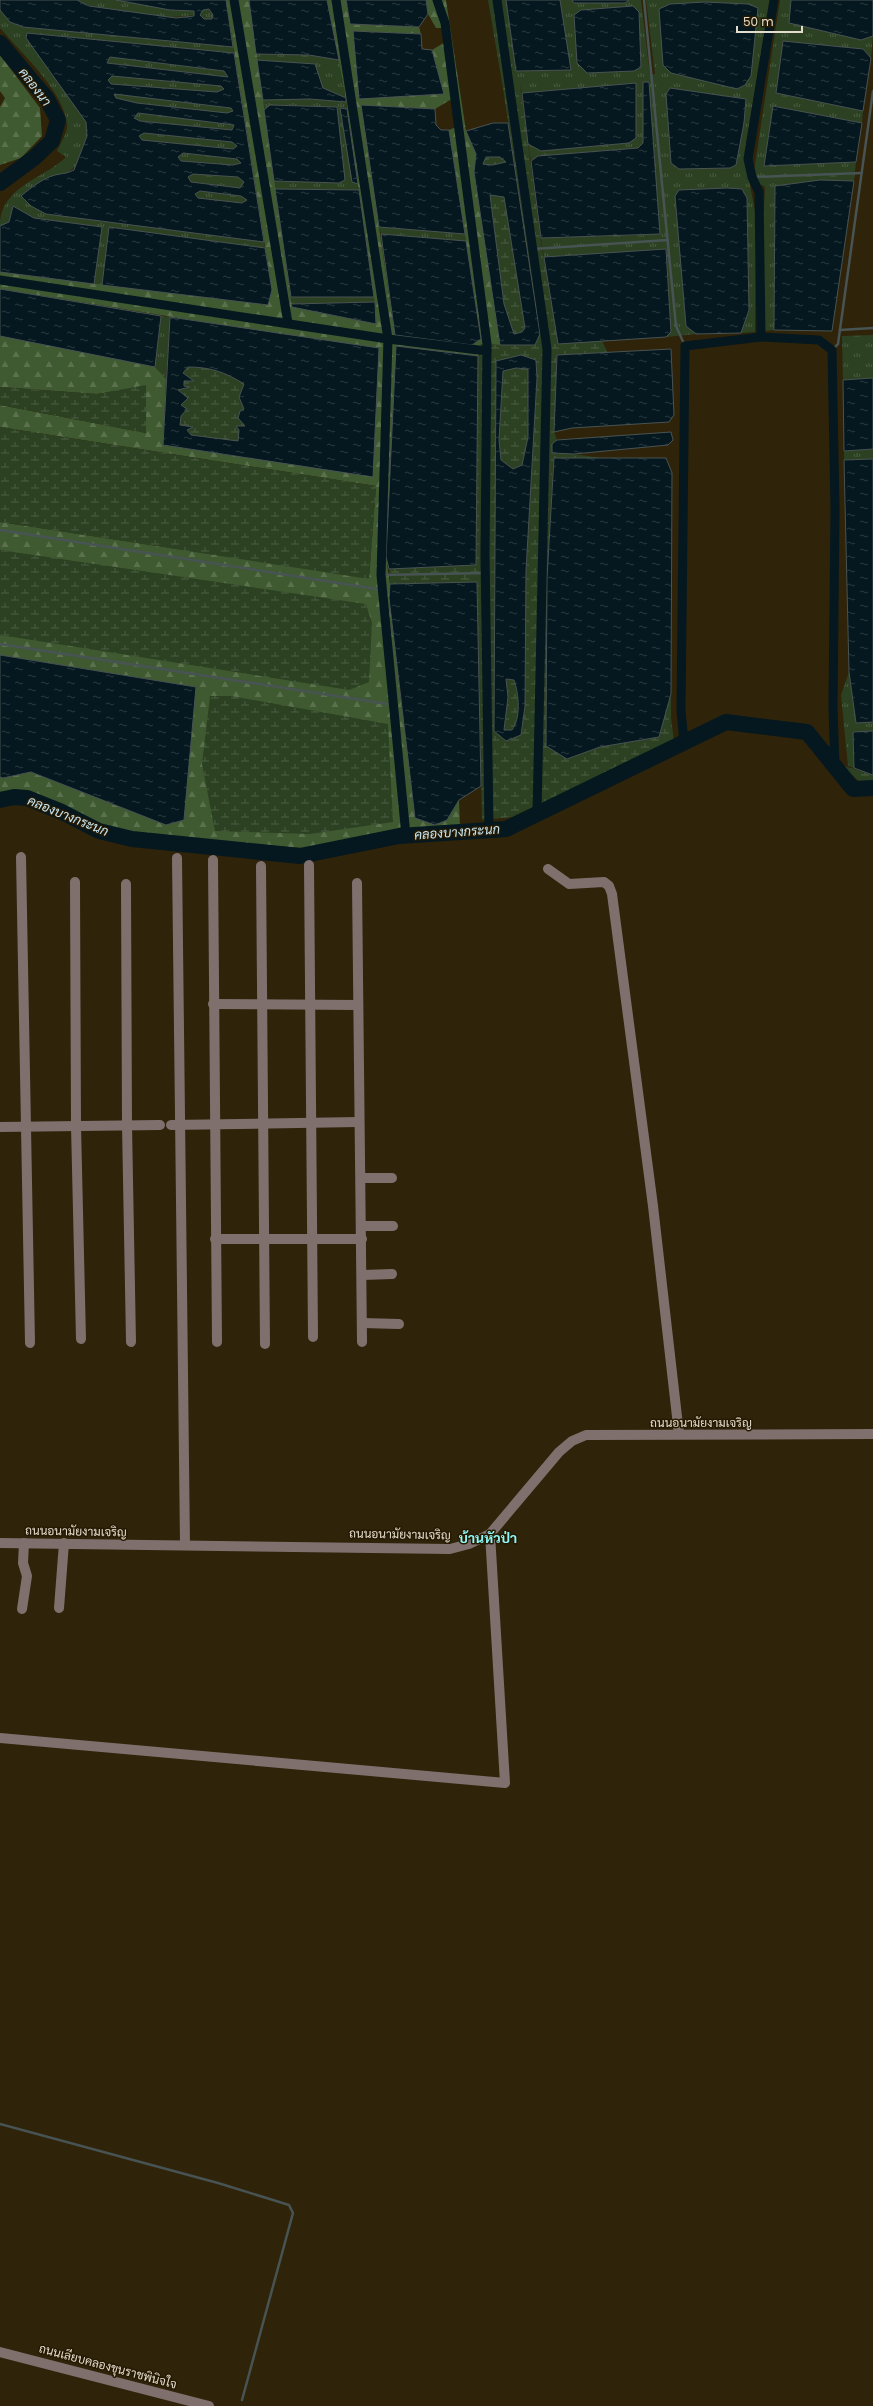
<svg xmlns="http://www.w3.org/2000/svg" width="873" height="2406" viewBox="0 0 873 2406" font-family="Poppins,Sarabun,sans-serif">
<style>
.grass{fill:url(#grass-tufts);fill-rule:evenodd}
.forest{fill:url(#forest-firs);fill-rule:evenodd}
.wetland{fill:url(#wetland-marsh);fill-rule:evenodd}
.water{fill:url(#water-ripples);stroke:#485353;fill-rule:evenodd}
.lines{fill:none;stroke-linecap:round;stroke-linejoin:round}
.stream{stroke:#485353;stroke-width:2.5}
.canal{stroke:#05181f;stroke-width:9}
.river{stroke:#05181f;stroke-width:16}
.minor{stroke:#7f706d;stroke-width:10}
.labels{text-anchor:middle;dominant-baseline:central;stroke-width:3;stroke-linejoin:round;paint-order:stroke}
.street-label{font-size:12px;fill:#e4dccd;stroke:#251902}
.water-label{font-size:13px;font-style:italic;fill:#c5e7f6;stroke:#251902}
.quarter-label{font-size:14px;font-weight:bold;fill:#8df9f8;stroke:#251902}
</style>
<defs>
<pattern id="grass-tufts" width="24" height="20" patternUnits="userSpaceOnUse"><rect width="24" height="20" fill="#2c4122"/><path d="M3 7l-1-3M5 7V3M7 7l1-3M15 17l-1-3M17 17v-4M19 17l1-3" fill="none" stroke="#4a5c41"/></pattern>
<pattern id="forest-firs" width="22" height="20" patternUnits="userSpaceOnUse"><rect width="22" height="20" fill="#3f5a31"/><path d="M5 1l3.5 6h-7zM16 11l3.5 6h-7z" fill="#5b714e"/></pattern>
<pattern id="wetland-marsh" width="20" height="14" patternUnits="userSpaceOnUse"><rect width="20" height="14" fill="#2c4122"/><path d="M1 5h8M5 5V1M11 12h8M15 12V8" fill="none" stroke="#4a5c41"/></pattern>
<pattern id="water-ripples" width="26" height="14" patternUnits="userSpaceOnUse"><rect width="26" height="14" fill="#05181f"/><path d="M2 4q2-2 4 0t4 0M15 11q2-2 4 0t4 0" fill="none" stroke="#29393e"/></pattern>
</defs>
<rect width="100%" height="100%" fill="#2f230a"/>
<g class="grass">
<path d="M77 0H116L170 10 194 11V15C162 20 106 15 77 0Z"/>
<path d="M488 0H506L516 71 570 70 560 0H572L574 3H625L629 0H641L650 75 655 74 646 0H770L746 145V165L756 216 755 332 741 333 749 310 747 198 742 189 686 326 696 334 666 337 671 331 666 249 544 257 541 238 647 235 650 82H643V143L638 148 538 156 531 161 528 144 541 151 628 143 636 83 522 93 520 85 503 88ZM633 6 639 12 641 66 607 9ZM670 88 746 99 736 165 730 168 679 169 671 163Z"/>
<polygon points="780,0 791,0 790,11 861,40 873,36 871,58 863,49 783,41 776,93 863,111 862,123 774,106 764,166 856,162 854,181 820,180 776,186 774,330 765,331 762,240 765,189 764,186 756,183 753,177"/>
<polygon points="208,9 213,15 212,19 204,19 200,14 203,10"/>
<path d="M0 10 10 22 23 27 233 47 234 53 27 33 26 38 86 122 87 136 77 165 65 175 59 174 264 242 265 248 109 227 102 285 94 284 102 227 34 218 13 206 9 222 0 226C0 187 43 179 66 157L57 151C60 144 68 132 67 125 65 92 21 53 0 28Z"/>
<polygon points="256,54 309,55 339,60 346,98 323,88 314,64 257,60"/>
<polygon points="110,57 224,71 228,77 107,63"/>
<polygon points="112,76 221,86 224,90 217,92 110,84 108,80"/>
<polygon points="114,93 231,108 233,111 227,113 137,103 116,98"/>
<polygon points="310,99 346,102 347,109 340,108 352,182 358,184 359,190 275,189 274,181 339,183 344,180 336,107 270,105 264,110 263,100"/>
<polygon points="138,113 234,124 232,130 140,121 134,118"/>
<polygon points="144,133 232,142 238,146 233,149 142,140 139,136"/>
<polygon points="183,153 237,159 241,163 233,165 181,161 178,157"/>
<polygon points="193,174 238,177 245,182 240,188 191,182 188,177"/>
<polygon points="200,191 241,196 247,200 242,203 198,198 195,194"/>
<polygon points="379,227 465,234 466,241 381,234"/>
<polygon points="291,297 374,297 375,302 291,304"/>
<polygon points="161,316 170,317 166,379 155,367"/>
<polygon points="873,335 873,378 843,380 842,336"/>
<polygon points="873,449 873,459 844,460 844,451"/>
<polygon points="849,672 856,722 873,722 873,731 853,732 854,768 848,766 841,695"/>
</g>
<g class="forest">
<path d="M226 0H249L292 307 376 324V311L345 93 327 0H346L350 24 419 27 421 34 353 31 444 94 432 50 445 42 443 28H436L428 14 426 0H446L466 131 476 154 474 172 500 345 481 344 478 356 396 347 386 557 390 584 389 598 415 818 435 825 447 820 459 800 460 828 399 832 303 848 204 841 121 833 24 792 0 796V777L3 778 31 772 166 825 196 687 0 655V635L25 637 26 555 0 550V522L369 578 376 486 0 427V405L146 433V386L97 394 0 387V336L155 367 166 379 163 445 185 447 379 348 296 337 0 289V272L268 305 272 290ZM450 100 453 102 456 127 449 130 481 339 395 335 361 106 435 109Z"/>
<polygon points="0,55 40,108 42,136 21,158 0,165 0,107 5,98 0,91"/>
</g>
<g class="wetland">
<path d="M520 84 541 242 558 343 602 341 608 353 557 355 554 432 557 440 552 444V453L574 454 607 459 554 458 553 462 547 578 546 746 567 759 600 747 659 737 671 694V718L674 741 512 817 482 820 477 582 390 584 389 569 476 564 478 356 481 344 500 345 540 334 503 88ZM536 359 537 378 526 571 525 706 521 735 506 741 494 731 496 361Z"/>
<polygon points="486,157 500,157 506,162 493,165 483,164"/>
<polygon points="490,195 504,197 525,328 522,332 514,334 504,304"/>
<path d="M188 367C212 367 223 372 244 384L245 426 239 430 238 441 191 435 187 430 192 427 180 425 181 405 178 390 189 387 183 386 184 381H193L183 373Z"/>
<polygon points="516,368 528,369 528,437 522,465 513,469 501,460 499,440 503,371"/>
<polygon points="146,385 146,433 0,405 0,387 97,394"/>
<polygon points="0,427 376,486 369,579 0,522"/>
<polygon points="0,550 366,604 372,623 369,682 349,690 0,635"/>
<path d="M506 679 514 680C519 694 521 718 512 730H504L508 697Z"/>
<polygon points="210,696 231,696 388,724 393,822 310,834 215,831 202,764"/>
<polygon points="841,765 873,775 873,782 861,783"/>
</g>
<g class="water">
<path d="M0 0H77L89 6 176 18 194 16V11L170 10 116 0H226L233 47 23 27 10 22 0 10ZM209 9 213 15 212 19H204L200 15 203 10Z"/>
<polygon points="249,0 327,0 339,60 309,55 256,54"/>
<polygon points="346,0 426,0 428,14 419,27 350,24"/>
<polygon points="506,0 560,0 571,70 516,71"/>
<polygon points="572,0 629,0 625,3 574,3"/>
<polygon points="791,0 873,0 873,36 861,40 789,23"/>
<polygon points="705,2 748,4 758,8 751,76 745,85 737,89 671,73 663,65 659,9 670,4"/>
<polygon points="633,6 639,12 641,67 634,71 587,73 577,63 574,15 581,10"/>
<polygon points="353,31 421,34 422,49 432,50 444,94 359,99"/>
<path d="M27 33 234 53 264 242 46 214 31 206 21 196C32 187 45 176 60 174 66 173 68 173 74 170L87 136 86 122 26 38ZM110 57 224 71 228 77 107 63ZM112 76 221 86 224 89 217 92 111 84 108 80ZM114 94 231 108 233 111 227 113 137 103 116 98ZM138 113 234 125 232 130 140 121 134 118ZM144 133 232 142 237 146 233 149 142 140 139 136ZM183 153 237 159 241 163 233 165 181 161 178 157ZM193 174 238 177 244 182 240 188 191 182 188 177ZM200 191 241 196 247 200 242 203 198 198 195 194Z"/>
<polygon points="783,41 863,49 871,58 863,111 776,93"/>
<polygon points="257,60 315,64 323,88 346,98 346,102 310,99 263,100"/>
<polygon points="643,82 649,82 660,234 541,238 531,161 538,156 638,148 643,143"/>
<polygon points="636,83 636,138 629,143 541,151 528,144 522,93"/>
<polygon points="670,88 746,99 744,123 736,165 730,168 679,169 671,163 666,94"/>
<polygon points="270,105 337,107 345,180 339,183 274,181 264,110"/>
<polygon points="361,105 435,109 436,125 441,130 449,130 465,234 379,227"/>
<polygon points="773,106 862,123 856,162 764,166"/>
<polygon points="340,108 347,109 358,184 352,182"/>
<path d="M493 123H508L540 334 535 345H500L474 172 476 154 466 131ZM486 157H500L506 162 493 165 483 164ZM490 195 504 197 525 328 522 332 514 334 504 304Z"/>
<polygon points="820,180 854,181 832,331 774,330 775,186"/>
<polygon points="727,188 742,189 747,198 749,310 741,333 696,334 686,326 675,196 679,190"/>
<polygon points="275,189 359,190 374,297 291,297"/>
<polygon points="13,206 34,218 102,227 94,284 0,272 0,226 9,222"/>
<polygon points="109,227 265,248 272,290 268,305 102,285"/>
<polygon points="381,234 466,241 481,339 472,345 395,335"/>
<polygon points="666,249 671,332 666,337 558,344 544,257"/>
<polygon points="0,289 161,316 155,367 0,336"/>
<polygon points="375,302 376,324 292,307 291,304"/>
<path d="M170 317 379 348 373 477 163 445ZM188 367C210 367 225 372 244 384L239 397 244 409 240 411 238 418 245 426H236L239 430 238 441 191 435 187 430 193 427 180 425 181 416 187 409 181 405 188 398 178 390 190 387 184 386V381H194L183 373Z"/>
<polygon points="396,346 478,356 476,565 389,569 386,557"/>
<polygon points="671,349 674,415 669,422 572,428 554,432 557,355"/>
<path d="M521 355 536 360 537 378 526 571 525 706 521 735 506 741 494 731 496 361ZM516 368 528 369V437L522 465 513 469 501 460 499 440 503 371ZM506 679 514 680C519 694 521 718 512 730H504L508 697Z"/>
<polygon points="873,378 873,449 844,451 843,380"/>
<polygon points="671,432 673,440 668,445 574,454 552,453 552,444 557,440"/>
<polygon points="554,458 666,458 672,473 671,694 659,737 600,747 567,759 546,746 547,578"/>
<polygon points="873,459 873,722 856,723 849,672 844,460"/>
<polygon points="477,582 481,786 459,800 447,820 435,825 415,818 389,598 390,584"/>
<polygon points="0,655 196,687 184,820 166,825 31,772 3,778 0,777"/>
<polygon points="873,731 873,775 854,768 853,732"/>
</g>
<g class="lines">
<g class="stream">
<polyline points="644,0 676,326 685,346"/>
<polyline points="752,177 862,173"/>
<polyline points="533,249 668,240"/>
<polyline points="840,330 873,328"/>
<polyline points="832,350 838,344 873,91"/>
<polyline points="0,530 383,590"/>
<polyline points="381,575 486,573"/>
<polyline points="0,644 394,705"/>
<polyline points="0,2124 218,2183 289,2205 293,2213 242,2400"/>
</g>
<g class="canal">
<polyline points="234,0 288,323"/>
<polyline points="336,0 388,339 381,575 406,836"/>
<polyline points="437,0 445,23 487,344 485,554 489,830"/>
<polyline points="497,0 547,349 537,813"/>
<polyline points="0,280 388,339 487,351"/>
<polyline points="761,337 819,340 832,350 835,508 833,708 835,767"/>
<polyline points="684,743 681,710 685,346 761,337 759,192 752,177 748,159 774,0"/>
</g>
<g class="river">
<polyline points="0,43 47,99 58,120 52,141 34,158 0,183"/>
<polyline points="0,800 14,797 27,798 62,812 99,831 132,839 300,856 399,836 506,829 726,722 807,732 853,789 873,788"/>
</g>
<g class="minor">
<polyline points="21,857 30,1343"/>
<polyline points="177,858 185,1545"/>
<polyline points="213,860 217,1342"/>
<polyline points="309,865 313,1337"/>
<polyline points="261,866 265,1344"/>
<polyline points="548,869 569,884 604,882 609,886 612,894 653,1206 679,1434"/>
<polyline points="75,882 76,1126 81,1339"/>
<polyline points="357,883 362,1342"/>
<polyline points="126,884 127,1125 131,1342"/>
<polyline points="213,1004 358,1005"/>
<polyline points="171,1125 358,1122"/>
<polyline points="0,1127 160,1125"/>
<polyline points="361,1178 392,1178"/>
<polyline points="362,1226 393,1226"/>
<polyline points="215,1239 362,1239"/>
<polyline points="363,1275 392,1274"/>
<polyline points="362,1323 399,1324"/>
<polyline points="0,1543 450,1549 469,1544 490,1534 559,1452 572,1441 586,1435 873,1434"/>
<polyline points="59,1608 64,1543"/>
<polyline points="22,1609 27,1576 23,1563 24,1543"/>
<polyline points="0,1738 505,1783 490,1534"/>
<polyline points="0,2352 209,2406"/>
</g>
</g>
<g class="labels">
<g class="street-label">
<text x="701" y="1422">ถนนอนามัยงามเจริญ</text>
<text transform="translate(76 1531) rotate(1)">ถนนอนามัยงามเจริญ</text>
<text transform="translate(400 1534) rotate(1)">ถนนอนามัยงามเจริญ</text>
<text transform="translate(108 2366) rotate(15)">ถนนเลียบคลองขุนราชพินิจใจ</text>
</g>
<g class="water-label">
<text transform="translate(35 87) rotate(53)">คลองนา</text>
<text transform="translate(68 816) rotate(22)">คลองบางกระนก</text>
<text transform="translate(457 832) rotate(-4)">คลองบางกระนก</text>
</g>
<g class="quarter-label">
<text x="488" y="1538">บ้านหัวป่า</text>
</g>
</g>
<path d="M737 26v6h65v-6" fill="none" stroke="#e4dccd" stroke-width="2"/>
<text x="743" y="26" font-size="12" fill="#e4dccd" stroke="#251902" stroke-width="3" paint-order="stroke">50 m</text>
</svg>
